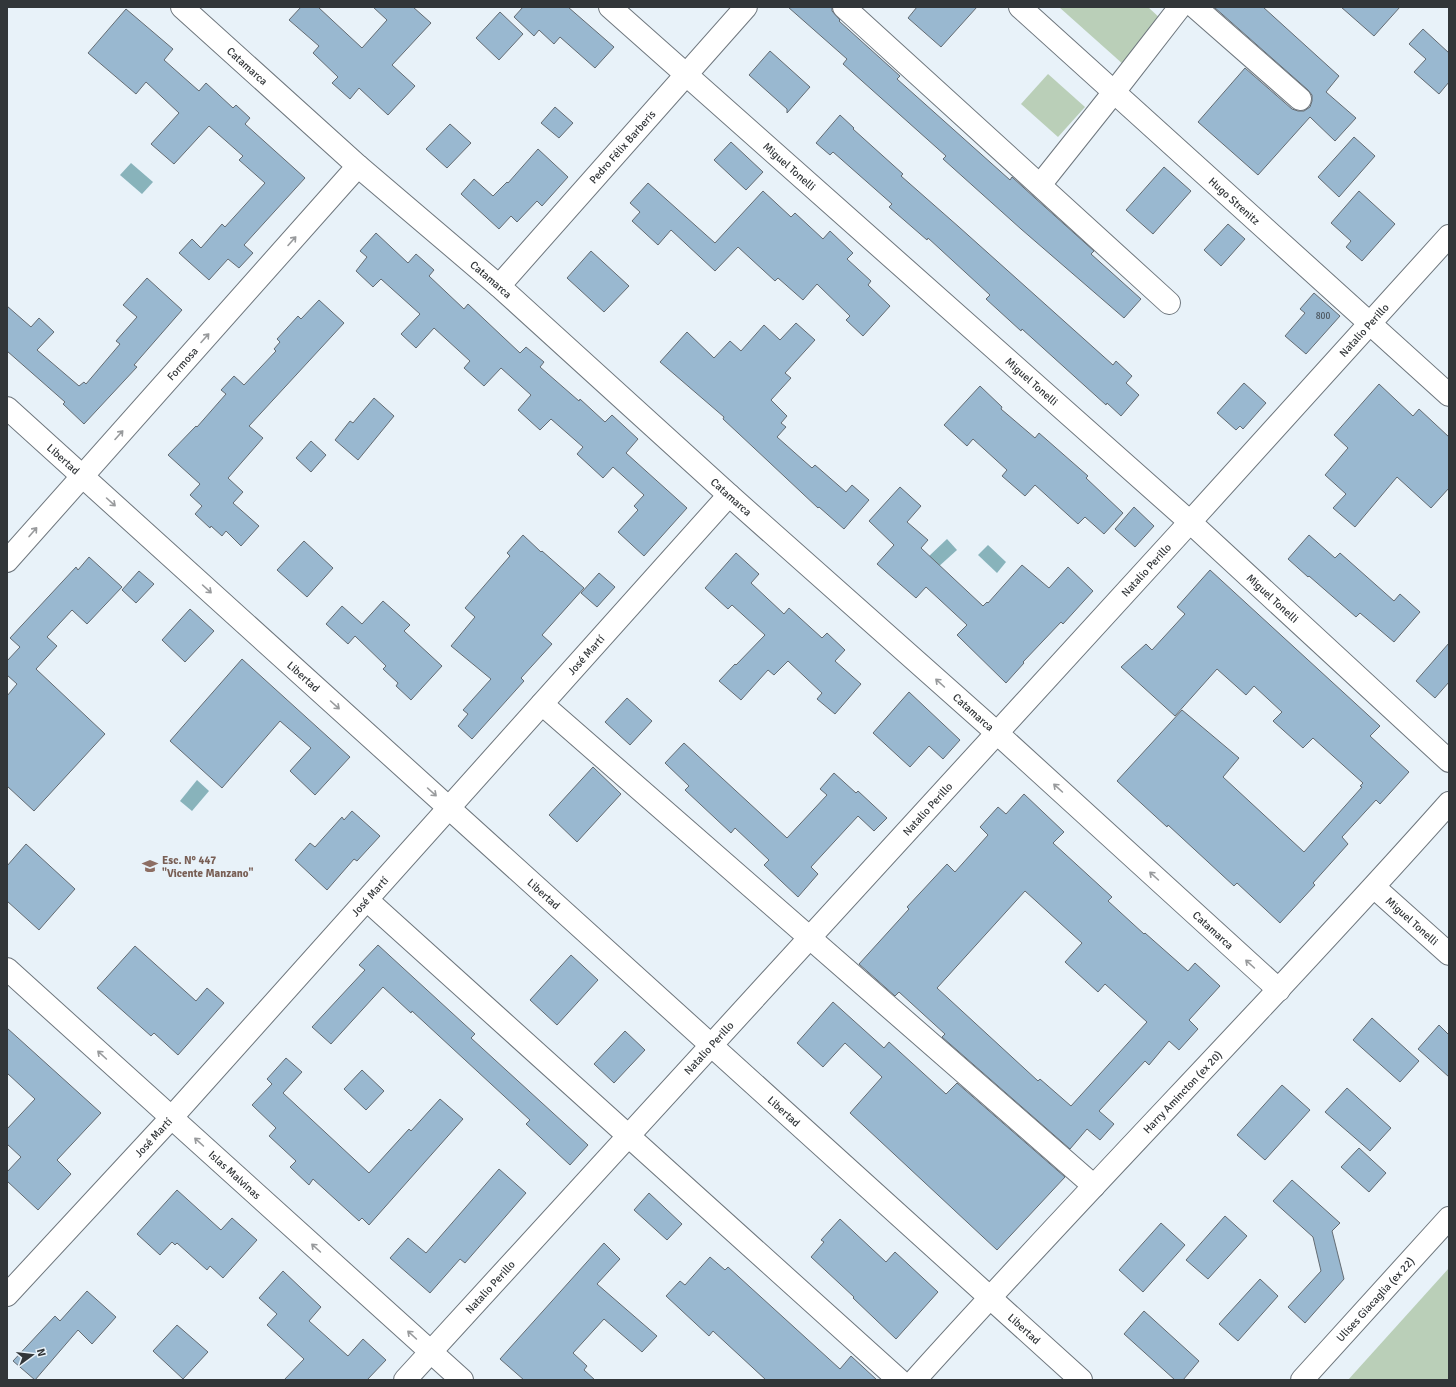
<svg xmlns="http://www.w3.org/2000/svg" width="1456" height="1387" viewBox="0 0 1456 1387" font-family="Signika,sans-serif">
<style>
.green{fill:#bacfb8}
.water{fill:#88b3bb}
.building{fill:#99b8d0;stroke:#646c73;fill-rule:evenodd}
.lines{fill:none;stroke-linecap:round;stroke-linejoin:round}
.minor-casing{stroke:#6e767d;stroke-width:24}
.minor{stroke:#fff;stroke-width:22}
.oneway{stroke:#989a9c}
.labels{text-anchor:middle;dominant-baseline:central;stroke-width:3;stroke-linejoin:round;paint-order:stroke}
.number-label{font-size:9px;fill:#4c565f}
.street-label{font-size:11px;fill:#323639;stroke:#e8f2f9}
.education-label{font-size:11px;font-weight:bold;fill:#785e54;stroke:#e8f2f9;text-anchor:start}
</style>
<rect width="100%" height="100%" fill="#e8f2f9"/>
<g class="green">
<polygon points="1059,7 1148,7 1163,21 1124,65"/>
<polygon points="1048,74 1085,107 1058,137 1021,104"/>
<polygon points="1449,1268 1449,1380 1348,1380"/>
</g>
<g class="water">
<polygon points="131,163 153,182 142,194 120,175"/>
<polygon points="947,539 957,550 937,568 927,558"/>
<polygon points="988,545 1006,562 997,573 978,555"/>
<polygon points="197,780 209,791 192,811 180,801"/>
</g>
<g class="building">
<polygon points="301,7 318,7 362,48 387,20 373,7 413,7 431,23 392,65 415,86 388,115 359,88 350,99 332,83 338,77 313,53 319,46 289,20"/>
<polygon points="523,7 568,7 614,47 595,68 560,37 554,44 539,30 534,36 514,17"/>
<polygon points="788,7 832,7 832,11 840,20 839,21 900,76 897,79 1010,180 1012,177 1035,198 1094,251 1091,254 1141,299 1124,318 1021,229 943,159 946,156 843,64 847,59"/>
<polygon points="917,7 977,7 941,47 908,18"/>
<polygon points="1214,7 1263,7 1339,76 1326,92 1356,118 1335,141 1310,117 1258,175 1198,122 1245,68 1292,109 1298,111 1304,111 1310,107 1312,101 1312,95 1308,90"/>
<polygon points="1341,7 1400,7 1374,36"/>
<polygon points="126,9 173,49 164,60 199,91 206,83 233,108 236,105 250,118 245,124 305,178 244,245 253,253 239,268 228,259 209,280 179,253 192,239 201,248 222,224 225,227 265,183 239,160 243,156 209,126 174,164 151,144 179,113 146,82 136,94 88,53"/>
<polygon points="500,12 523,34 499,60 476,38"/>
<polygon points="1423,29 1449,53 1449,82 1439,94 1414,72 1426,59 1409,44"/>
<polygon points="770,51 810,87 787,113 787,109 749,75"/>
<polygon points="555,107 573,123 559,138 541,123"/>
<polygon points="840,115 854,128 853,129 903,174 901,176 959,227 1113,365 1116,361 1132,376 1126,383 1139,395 1121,416 1107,403 1106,405 1022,329 1021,331 986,299 990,295 928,238 927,240 889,207 892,204 833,152 830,155 816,143"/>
<polygon points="450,124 471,143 447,168 426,149"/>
<polygon points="1354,137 1375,156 1339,197 1318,177"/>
<polygon points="731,142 763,172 746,190 714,160"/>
<polygon points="538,149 568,177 542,206 537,201 517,222 511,216 499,229 461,194 474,179 493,196 507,182 508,183"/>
<polygon points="1164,167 1191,191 1153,234 1126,210"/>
<polygon points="648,183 715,243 763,191 791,217 795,213 823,239 830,231 853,253 847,259 871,281 868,285 890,306 863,336 846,320 850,316 817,284 803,300 778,278 775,281 738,247 715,271 671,230 658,245 632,221 640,212 630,203"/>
<polygon points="1359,191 1395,224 1362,261 1346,247 1351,241 1331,223"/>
<polygon points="1228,224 1245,239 1221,266 1204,250"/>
<polygon points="376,233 408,263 416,254 434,270 429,276 464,309 468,304 520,353 526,347 544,362 540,367 579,401 580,399 605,422 612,415 638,439 626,453 687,508 644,556 618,532 638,510 634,506 644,495 613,467 603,478 577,454 583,447 551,419 540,430 518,410 531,395 501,368 484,386 464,368 470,361 434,328 416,348 401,334 420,314 381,279 373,287 356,271 367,257 360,251"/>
<polygon points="591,251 629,286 604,312 567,278"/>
<polygon points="147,278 182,310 134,365 137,367 84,424 63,404 65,402 7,351 7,306 31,327 39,318 54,332 37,350 79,386 84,382 86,384 120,344 116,341 137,317 123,305"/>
<polygon points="1314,293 1340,316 1306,354 1285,336 1305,313 1300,309"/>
<polygon points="319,300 344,323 249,426 263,438 228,478 243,492 233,503 259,526 241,546 226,531 222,536 211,526 210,528 195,514 202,506 190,495 200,484 168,455 196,426 197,427 226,394 221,390 234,376 244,385 276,351 274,349 280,342 277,339 298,316 301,319"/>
<polygon points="796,323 815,340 785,373 791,378 771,400 787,416 781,423 786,427 777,437 812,468 815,465 846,492 852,485 869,500 844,529 819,507 818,508 769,462 723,419 724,417 660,362 687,332 714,358 730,341 741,351 764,325 780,340"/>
<polygon points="1244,383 1266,403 1243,429 1240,426 1236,430 1217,413"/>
<polygon points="1379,384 1413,416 1419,409 1449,437 1449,488 1431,508 1397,477 1355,527 1333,508 1346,494 1325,475 1348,448 1334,435"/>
<polygon points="980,386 1002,407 1001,409 1035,438 1039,433 1088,476 1086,478 1123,513 1104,534 1085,517 1078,524 1035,485 1025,496 1002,476 1007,470 973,439 967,446 944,425"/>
<polygon points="374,398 394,416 358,460 335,440 350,421 353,423"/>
<polygon points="311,441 326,455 311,472 296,458"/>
<polygon points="900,487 921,506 907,522 928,540 921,548 983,606 987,602 988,603 1022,565 1049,588 1068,567 1093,591 1063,624 1061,622 1023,662 1024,663 1006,683 957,635 967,625 926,587 916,598 877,564 894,545 869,521"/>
<polygon points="1134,507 1154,526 1135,547 1115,529"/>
<polygon points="523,535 541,552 542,551 584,588 542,635 552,644 521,678 524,681 472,739 458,726 468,714 463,710 491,679 451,646 475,617 465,608 510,556 507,553"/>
<polygon points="1309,535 1335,558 1340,553 1394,601 1400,594 1420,612 1394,642 1360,613 1356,617 1309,576 1308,577 1288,559"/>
<polygon points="304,541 333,568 307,597 277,570"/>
<polygon points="736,553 759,574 751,583 784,614 789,608 822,638 827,633 845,650 835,661 861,684 835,714 817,699 822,693 788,661 774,675 768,670 741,700 719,681 735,664 736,665 765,635 732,605 728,609 705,588"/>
<polygon points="89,557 122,587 87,624 72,610 47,637 57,646 36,669 105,734 34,811 7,786 7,696 17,684 7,675 7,661 20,647 10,638 76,567 78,570"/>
<polygon points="1210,570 1380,726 1370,736 1409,772 1380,804 1376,800 1342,837 1348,844 1313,883 1315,885 1280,923 1237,883 1234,886 1168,825 1167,827 1117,781 1182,710 1239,758 1223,777 1304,852 1362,787 1360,786 1363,783 1313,738 1303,748 1273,721 1282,712 1254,686 1246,695 1217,669 1175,716 1121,667 1146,644 1152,650 1185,614 1177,607"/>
<polygon points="139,571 154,584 136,603 122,590"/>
<polygon points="599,573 615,587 597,607 581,593"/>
<polygon points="383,601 410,625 404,631 442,666 411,700 396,686 398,683 383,669 386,666 355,636 348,644 326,624 342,606 362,624"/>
<polygon points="190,609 214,631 185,662 162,640"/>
<polygon points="1449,643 1449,682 1435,698 1416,681"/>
<polygon points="242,659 350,757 315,795 290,771 311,748 280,721 222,788 170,741"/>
<polygon points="909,692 960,740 943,759 929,746 910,767 873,733"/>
<polygon points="627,698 652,721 630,745 605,722"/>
<polygon points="684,743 787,838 827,795 820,789 834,773 856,793 858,791 887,818 874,831 858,816 811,867 818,874 798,897 764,865 769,860 735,828 731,833 685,790 689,786 665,763"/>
<polygon points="593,767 621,794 577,842 549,815"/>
<path d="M1024 794 1064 832 1053 843 1112 897 1108 901 1144 934 1145 933 1188 971 1195 963 1220 986 1189 1020 1198 1029 1179 1050 1169 1041 1149 1065 1145 1061 1099 1111 1114 1124 1100 1140 1087 1129 1070 1149 942 1037 945 1034 899 992 895 996 859 964 909 909 907 907 947 864 955 872 988 835 980 827 998 807 1006 814ZM1025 891 1082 943 1065 962 1098 992 1105 984 1147 1022 1071 1106 1040 1079 1038 1081 937 988Z"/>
<polygon points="352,811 380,836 357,861 354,859 327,890 295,860 310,843 315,847 342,817 344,820"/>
<polygon points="26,844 75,889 39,930 7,901 7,866"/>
<polygon points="378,945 475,1034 471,1038 588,1145 570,1165 526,1124 530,1120 412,1011 411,1013 383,987 331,1044 312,1027 365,970 359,965"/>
<polygon points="135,946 196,1001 207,988 224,1003 178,1055 154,1033 151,1036 97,988"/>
<polygon points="571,955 598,980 557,1025 530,1000"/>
<polygon points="833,1002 884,1048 889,1042 946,1094 957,1083 1065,1177 997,1250 850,1113 882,1077 845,1043 823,1067 797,1043"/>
<polygon points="1372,1018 1419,1061 1400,1082 1353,1040"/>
<polygon points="1439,1025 1449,1035 1449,1077 1418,1049"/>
<polygon points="7,1028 101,1113 57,1160 71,1174 38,1210 7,1181 7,1172 21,1157 7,1144 7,1129 35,1099 7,1073"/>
<polygon points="625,1031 645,1050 614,1083 594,1064"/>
<polygon points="286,1058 302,1072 283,1093 369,1173 409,1129 411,1131 440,1099 463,1119 369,1225 362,1218 359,1221 313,1179 309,1185 290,1167 296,1161 269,1136 276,1128 252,1105 272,1084 267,1079"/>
<polygon points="362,1070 384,1091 366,1110 344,1089"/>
<polygon points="1282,1085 1310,1110 1265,1160 1237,1135"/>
<polygon points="1347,1088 1391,1128 1370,1151 1325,1112"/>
<polygon points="1359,1148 1386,1173 1369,1192 1341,1167"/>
<polygon points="499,1169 526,1193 465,1263 460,1259 430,1293 390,1258 408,1238 426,1253"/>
<polygon points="1292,1180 1340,1223 1332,1231 1344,1279 1305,1323 1288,1307 1321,1271 1313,1237 1273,1201"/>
<polygon points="177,1190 221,1230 232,1218 257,1240 223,1278 210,1266 207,1270 177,1243 175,1245 172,1242 160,1255 137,1234"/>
<polygon points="649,1193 682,1224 667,1240 634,1210"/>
<polygon points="1225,1216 1247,1236 1208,1279 1186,1260"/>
<polygon points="840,1219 886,1262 895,1252 938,1292 896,1339 853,1298 854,1297 811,1257 824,1242 821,1240"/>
<polygon points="1161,1223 1185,1245 1143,1292 1119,1270"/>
<polygon points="604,1243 620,1259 597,1284 657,1336 642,1352 604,1319 573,1353 587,1366 584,1370 595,1380 524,1380 500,1359"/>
<polygon points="710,1257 725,1270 728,1267 840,1369 851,1356 877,1380 766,1380 713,1331 709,1336 666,1296 680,1281 685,1285"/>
<polygon points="283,1271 321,1307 309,1321 348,1356 363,1339 386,1360 367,1380 284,1380 304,1359 267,1325 277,1314 259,1298"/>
<polygon points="1260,1279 1278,1296 1238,1341 1219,1324"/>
<polygon points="87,1291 116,1317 92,1344 78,1330 35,1380 13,1361 55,1316 60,1321"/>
<polygon points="1144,1311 1199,1361 1183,1380 1175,1380 1124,1334"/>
<polygon points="177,1325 208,1352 183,1379 153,1351"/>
</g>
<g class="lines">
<defs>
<g id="minor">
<path id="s1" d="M182 7 358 166 499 286 729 495 997 733 1279 990"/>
<path id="s2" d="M610 7 1190 522 1449 761"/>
<polyline points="844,7 1169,303"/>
<path id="s3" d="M1020 7 1449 395"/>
<polyline points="1195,7 1300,99"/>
<polyline points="1040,185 1114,92 1180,7"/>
<path id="s4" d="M499 286 746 7"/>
<path id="s5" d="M7 408 1081 1380"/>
<path id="s6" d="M7 561 358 166"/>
<polyline points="542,704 1094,1186"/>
<path id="s7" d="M1374 887 1449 954"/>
<polyline points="367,900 899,1380"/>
<path id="s8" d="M7 969 462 1380"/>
<path id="s9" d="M7 1295 172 1117 729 495"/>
<path id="s10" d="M405 1380 1190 522 1449 236"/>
<path id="s11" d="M915 1380C1090 1185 1275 999 1449 803"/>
<path id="s12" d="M1302 1380 1449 1218"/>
</g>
</defs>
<use href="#minor" class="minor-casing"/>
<use href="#minor" class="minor"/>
</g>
<defs><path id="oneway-shaft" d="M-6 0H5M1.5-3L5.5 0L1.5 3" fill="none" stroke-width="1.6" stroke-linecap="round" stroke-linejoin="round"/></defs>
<g class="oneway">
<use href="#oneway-shaft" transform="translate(292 241) rotate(-48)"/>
<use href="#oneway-shaft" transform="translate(205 338) rotate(-48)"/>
<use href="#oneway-shaft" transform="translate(119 435) rotate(-48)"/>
<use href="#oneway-shaft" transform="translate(111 502) rotate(42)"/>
<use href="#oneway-shaft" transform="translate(33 532) rotate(-49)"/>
<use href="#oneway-shaft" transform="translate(207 589) rotate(42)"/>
<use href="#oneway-shaft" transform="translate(940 683) rotate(-138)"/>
<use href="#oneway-shaft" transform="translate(335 705) rotate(42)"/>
<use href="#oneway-shaft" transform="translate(1058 788) rotate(-138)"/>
<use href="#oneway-shaft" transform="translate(432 792) rotate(42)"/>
<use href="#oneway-shaft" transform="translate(1154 876) rotate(-138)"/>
<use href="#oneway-shaft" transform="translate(1250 964) rotate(-138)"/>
<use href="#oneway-shaft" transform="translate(102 1055) rotate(-138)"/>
<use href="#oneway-shaft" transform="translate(199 1142) rotate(-138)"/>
<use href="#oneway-shaft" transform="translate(316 1248) rotate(-138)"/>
<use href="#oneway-shaft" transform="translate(412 1335) rotate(-138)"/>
</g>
<defs>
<symbol id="school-bare" viewBox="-9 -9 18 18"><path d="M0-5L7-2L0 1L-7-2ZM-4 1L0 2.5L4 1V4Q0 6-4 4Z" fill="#8d6e63" stroke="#e8f2f9" stroke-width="2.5" paint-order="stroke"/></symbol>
</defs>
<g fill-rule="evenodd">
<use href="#school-bare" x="139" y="855" width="22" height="22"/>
</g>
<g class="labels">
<g class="number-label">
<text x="1323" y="316">800</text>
</g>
<g class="street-label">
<text stroke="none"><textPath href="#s1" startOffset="88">Catamarca</textPath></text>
<text stroke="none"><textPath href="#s4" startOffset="186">Pedro Félix Barberis</textPath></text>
<text stroke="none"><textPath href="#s2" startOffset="240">Miguel Tonelli</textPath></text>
<text stroke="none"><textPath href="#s3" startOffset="289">Hugo Strenitz</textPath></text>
<text stroke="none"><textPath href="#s1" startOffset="412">Catamarca</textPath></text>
<text stroke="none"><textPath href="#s10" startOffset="1422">Natalio Perillo</textPath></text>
<text stroke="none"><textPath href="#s6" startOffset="264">Formosa</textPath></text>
<text stroke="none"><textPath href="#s2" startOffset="564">Miguel Tonelli</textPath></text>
<text stroke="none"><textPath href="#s5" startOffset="76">Libertad</textPath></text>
<text stroke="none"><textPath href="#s1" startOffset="736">Catamarca</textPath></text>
<text stroke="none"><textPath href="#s10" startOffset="1098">Natalio Perillo</textPath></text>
<text stroke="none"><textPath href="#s2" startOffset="888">Miguel Tonelli</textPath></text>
<text stroke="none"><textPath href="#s9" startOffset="863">José Martí</textPath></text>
<text stroke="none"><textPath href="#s5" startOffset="400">Libertad</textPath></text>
<text stroke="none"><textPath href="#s1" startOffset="1060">Catamarca</textPath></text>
<text stroke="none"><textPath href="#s10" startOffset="774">Natalio Perillo</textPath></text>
<text stroke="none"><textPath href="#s5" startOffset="724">Libertad</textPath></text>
<text stroke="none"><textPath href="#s9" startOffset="539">José Martí</textPath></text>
<text stroke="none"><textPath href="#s7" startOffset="51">Miguel Tonelli</textPath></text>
<text stroke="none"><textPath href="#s1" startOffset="1384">Catamarca</textPath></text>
<text stroke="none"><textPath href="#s10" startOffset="450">Natalio Perillo</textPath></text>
<text stroke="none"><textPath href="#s11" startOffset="393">Harry Amincton (ex 20)</textPath></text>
<text stroke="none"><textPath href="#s5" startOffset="1048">Libertad</textPath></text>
<text stroke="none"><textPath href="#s9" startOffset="215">José Martí</textPath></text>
<text stroke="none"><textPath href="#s8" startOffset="307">Islas Malvinas</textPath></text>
<text stroke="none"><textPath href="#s10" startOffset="126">Natalio Perillo</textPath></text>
<text stroke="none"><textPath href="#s12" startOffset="109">Ulises Giacaglia (ex 22)</textPath></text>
<text stroke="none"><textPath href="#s5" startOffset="1372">Libertad</textPath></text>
</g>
<g class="education-label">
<text x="162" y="860">Esc. N° 447<tspan x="162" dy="13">"Vicente Manzano"</tspan></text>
</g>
</g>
<rect width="1456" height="1387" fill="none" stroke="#323639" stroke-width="16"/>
<g transform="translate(32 1355) rotate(75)" stroke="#e8f2f9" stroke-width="3" paint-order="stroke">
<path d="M0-3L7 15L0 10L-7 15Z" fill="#323639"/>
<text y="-6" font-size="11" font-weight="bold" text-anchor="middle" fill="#323639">N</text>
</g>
</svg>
